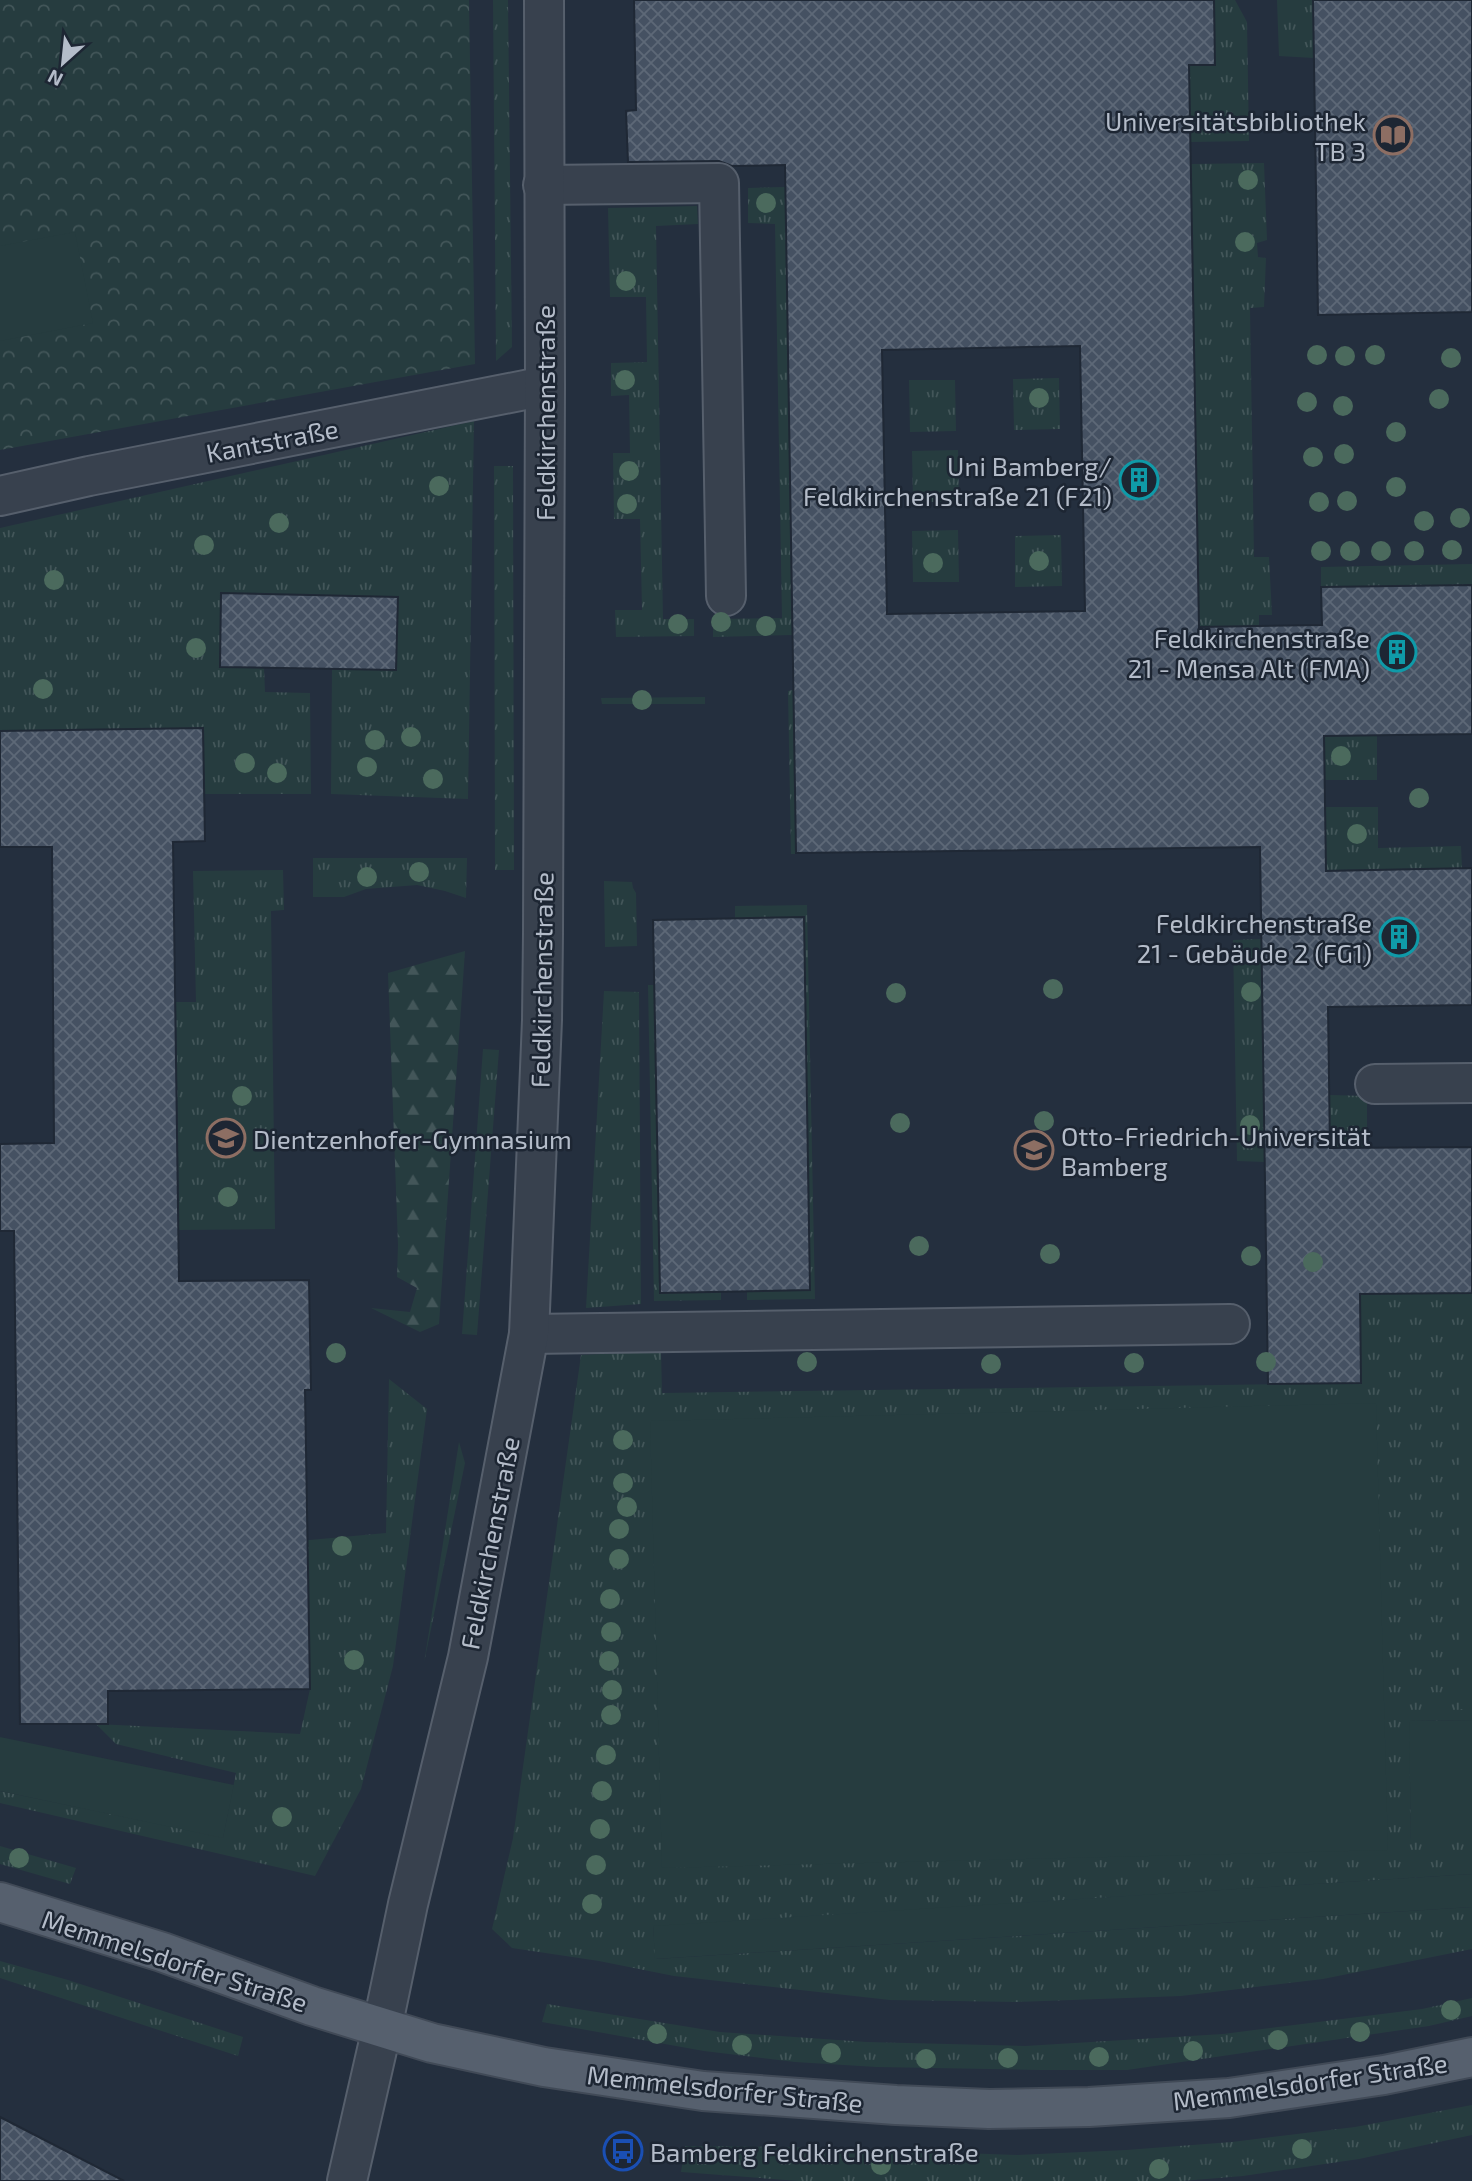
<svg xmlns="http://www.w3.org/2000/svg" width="1472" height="2181" viewBox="0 0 1472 2181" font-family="'Exo 2',sans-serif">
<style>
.grass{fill:url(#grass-tufts)}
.forest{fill:url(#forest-firs)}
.park{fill:url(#park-crowns)}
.pitch{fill:#263c3f}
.building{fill:url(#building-cross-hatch);stroke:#1f2835;stroke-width:2;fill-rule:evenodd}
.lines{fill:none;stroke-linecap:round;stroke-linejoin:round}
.minor-casing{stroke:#565f6c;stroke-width:42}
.major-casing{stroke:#414a57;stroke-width:42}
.minor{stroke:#38414e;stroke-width:38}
.major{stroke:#56606e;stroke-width:38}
.tree{fill:#4b6a5d}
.labels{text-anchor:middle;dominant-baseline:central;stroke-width:5;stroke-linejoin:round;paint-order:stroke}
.poi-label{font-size:26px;fill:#b4bcc9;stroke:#1d2633;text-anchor:end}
.street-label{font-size:26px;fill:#b4bcc9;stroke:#1d2633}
</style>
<defs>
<pattern id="grass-tufts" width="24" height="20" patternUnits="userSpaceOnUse" patternTransform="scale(1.75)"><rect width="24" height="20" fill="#263c3f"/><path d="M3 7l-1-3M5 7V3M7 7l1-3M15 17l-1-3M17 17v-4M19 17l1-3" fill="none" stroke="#435659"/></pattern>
<pattern id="forest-firs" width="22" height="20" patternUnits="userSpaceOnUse" patternTransform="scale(1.75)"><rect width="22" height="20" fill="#263c3f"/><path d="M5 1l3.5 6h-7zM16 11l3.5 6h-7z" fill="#435659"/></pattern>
<pattern id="park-crowns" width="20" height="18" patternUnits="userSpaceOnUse" patternTransform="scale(1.75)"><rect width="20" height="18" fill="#263c3f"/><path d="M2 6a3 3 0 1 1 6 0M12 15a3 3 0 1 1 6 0" fill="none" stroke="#435659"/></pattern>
<pattern id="building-cross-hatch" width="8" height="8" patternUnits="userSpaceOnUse" patternTransform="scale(1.75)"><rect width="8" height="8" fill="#455162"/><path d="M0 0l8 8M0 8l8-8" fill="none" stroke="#5d6877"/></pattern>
</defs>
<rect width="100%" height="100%" fill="#242f3e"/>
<g class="grass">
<polygon points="493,0 508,0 512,347 496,361"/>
<polygon points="1214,0 1235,0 1247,22 1249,141 1191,142 1190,92 1131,67 1214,65"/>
<polygon points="1277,0 1336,0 1313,1 1314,58 1279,56"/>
<polygon points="1264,163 1267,240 1257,243 1258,257 1266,258 1264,307 1250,308 1254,557 1269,557 1272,615 1259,615 1259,626 1199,627 1191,164"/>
<polygon points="785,187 792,635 713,637 713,619 782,618 775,224 748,223 748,188"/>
<polygon points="697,206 698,224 656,226 663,619 694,619 694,636 616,637 615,610 642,610 640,519 614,519 613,453 630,453 629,395 611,396 611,363 647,362 646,297 610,297 608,208"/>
<polygon points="1059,378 1060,429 1014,430 1013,379"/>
<polygon points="909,380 955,380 956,431 910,432"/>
<polygon points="474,421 468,799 331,794 332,669 396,670 398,597 264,667 265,692 310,693 311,794 204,794 203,728 0,731 0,528"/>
<polygon points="958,450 959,502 913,502 912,451"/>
<polygon points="494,466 513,466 514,870 495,870"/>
<polygon points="958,530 959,582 913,582 912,531"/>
<polygon points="1061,535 1062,586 1015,587 1015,536"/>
<polygon points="1472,564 1472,585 1321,587 1321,567"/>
<polygon points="793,690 796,854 791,854 788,691"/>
<polygon points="705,697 705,704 602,704 601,698"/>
<polygon points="1377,735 1377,780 1324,780 1324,736"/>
<polygon points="1325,807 1378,807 1378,848 1461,846 1462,868 1326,870"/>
<polygon points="313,858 467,858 466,898 445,891 417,885 366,889 344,897 313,897"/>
<polygon points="283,870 284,910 271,911 275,1229 179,1230 176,1002 196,1002 193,871"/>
<polygon points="604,881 632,882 633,888 636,893 637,946 605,947"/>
<polygon points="807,905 815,1299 747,1300 747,1291 810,1290 804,918 735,918 735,906"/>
<polygon points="1261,939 1265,1162 1237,1161 1233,940"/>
<polygon points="648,985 654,985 655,989 660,1292 721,1292 721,1300 654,1301"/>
<polygon points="604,991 639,992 641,1304 586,1308"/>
<polygon points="483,1049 499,1050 477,1335 462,1334"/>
<polygon points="1330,1095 1367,1096 1367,1149 1330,1149"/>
<polygon points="1472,1293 1472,1360 1459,1361 1459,1708 1472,1709 1472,1720 1410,1721 1411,1841 1472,1841 1472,1874 653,1927 656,1959 1472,1907 1472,1949 1323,1979 1181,1996 1017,2002 890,2000 674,1976 599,1961 512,1948 492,1929 513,1838 581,1355 661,1351 662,1393 1360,1383 1359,1294"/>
<polygon points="389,1379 427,1409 393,1666 361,1789 315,1876 0,1803 0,1791 223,1837 236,1773 116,1744 96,1724 300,1734 310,1689 308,1580 299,1541 386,1533"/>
<polygon points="459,1442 465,1463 424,1663"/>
<polygon points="0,1846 76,1868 70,1884 0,1864"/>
<polygon points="0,1961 68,1980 243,2037 238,2056 0,1978"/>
<polygon points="1472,1998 1472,2016 1429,2026 1127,2070 1041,2070 877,2067 795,2062 704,2051 542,2022 547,2004 720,2032 867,2042 1025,2046 1223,2034 1422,2009"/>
<polygon points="1472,2105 1472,2135 1359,2159 1243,2176 1182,2181 799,2181 681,2172 685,2146 793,2147 1017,2155 1126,2150 1232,2142 1355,2127"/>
</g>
<polygon class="forest" points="465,951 439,1324 420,1332 371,1308 410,1312 417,1288 397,1277 398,1245 388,973"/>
<polygon class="park" points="0,0 469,0 475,364 0,450"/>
<g class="pitch">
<polygon points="75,232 93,323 0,341 0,246"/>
<rect x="1459" y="1360" width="13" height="349"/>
<polygon points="1376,1403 1388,1850 662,1868 650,1421"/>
<polygon points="1472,1720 1472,1841 1411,1841 1409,1721"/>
<polygon points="0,1737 234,1785 223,1838 0,1791"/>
<polygon points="1472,1874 1472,1907 655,1959 653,1926"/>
</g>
<g class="building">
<path d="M634 0H1214L1215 65H1189L1199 627 1322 625 1321 587 1472 585V734L1324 736 1326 871 1472 868V1005L1328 1007 1330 1148 1472 1147V1293L1360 1294 1361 1383 1268 1384 1260 847 796 853 785 165 732 166 719 161 628 162 626 111 636 110ZM1080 346 1085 611 887 614 882 350Z"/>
<polygon points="1313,0 1472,0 1472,312 1318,315"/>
<polygon points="221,593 398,597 396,670 220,667"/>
<polygon points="203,728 205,841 173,842 179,1281 309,1280 311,1390 305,1390 310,1689 108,1691 108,1724 20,1724 14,1231 0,1231 0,1144 54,1143 52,847 0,847 0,731"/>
<polygon points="804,917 810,1290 660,1293 653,920"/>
<polygon points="0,2117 124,2181 0,2181"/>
</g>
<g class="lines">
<defs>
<g id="minor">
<polyline points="543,185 719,183 726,596"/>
<polyline points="0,496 89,476 545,386"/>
<polyline points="1375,1084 1472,1083"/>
<polyline points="529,1334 1230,1324"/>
<polyline points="347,2181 382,2028 408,1904 468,1657 529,1334 542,1020 543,934 545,386 544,0"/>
</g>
<polyline id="major" points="0,1902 162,1952 312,2006 432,2043 544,2067 703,2091 896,2105 989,2109 1089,2107 1229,2098 1384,2075 1472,2057"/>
</defs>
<use href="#minor" class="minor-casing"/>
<use href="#major" class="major-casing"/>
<use href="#minor" class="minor"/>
<use href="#major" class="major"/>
</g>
<g class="tree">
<circle cx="1248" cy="180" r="10"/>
<circle cx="766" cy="203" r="10"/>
<circle cx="1245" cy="242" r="10"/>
<circle cx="626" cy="281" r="10"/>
<circle cx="1317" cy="355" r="10"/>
<circle cx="1375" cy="355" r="10"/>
<circle cx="1345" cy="356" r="10"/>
<circle cx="1451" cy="358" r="10"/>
<circle cx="625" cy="380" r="10"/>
<circle cx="1039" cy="398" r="10"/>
<circle cx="1439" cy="399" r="10"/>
<circle cx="1307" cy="402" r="10"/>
<circle cx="1343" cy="406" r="10"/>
<circle cx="1396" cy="432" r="10"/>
<circle cx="1344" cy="454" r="10"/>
<circle cx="1313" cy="457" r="10"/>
<circle cx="629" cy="471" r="10"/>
<circle cx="439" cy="486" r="10"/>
<circle cx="1396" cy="487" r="10"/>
<circle cx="1347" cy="501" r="10"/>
<circle cx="1319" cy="502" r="10"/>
<circle cx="627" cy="504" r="10"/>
<circle cx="1460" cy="518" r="10"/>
<circle cx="1424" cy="521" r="10"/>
<circle cx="279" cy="523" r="10"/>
<circle cx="204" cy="545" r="10"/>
<circle cx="1452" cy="550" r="10"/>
<circle cx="1321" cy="551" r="10"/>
<circle cx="1350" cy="551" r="10"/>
<circle cx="1381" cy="551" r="10"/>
<circle cx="1414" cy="551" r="10"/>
<circle cx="1039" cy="561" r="10"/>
<circle cx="933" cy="563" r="10"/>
<circle cx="54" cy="580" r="10"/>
<circle cx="721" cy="622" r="10"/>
<circle cx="678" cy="624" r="10"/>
<circle cx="766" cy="626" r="10"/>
<circle cx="196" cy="648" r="10"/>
<circle cx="43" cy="689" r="10"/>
<circle cx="642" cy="700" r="10"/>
<circle cx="411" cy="737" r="10"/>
<circle cx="375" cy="740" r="10"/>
<circle cx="1341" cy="756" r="10"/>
<circle cx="245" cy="763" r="10"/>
<circle cx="367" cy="767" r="10"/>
<circle cx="277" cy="773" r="10"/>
<circle cx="433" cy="779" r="10"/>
<circle cx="1419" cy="798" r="10"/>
<circle cx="1357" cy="834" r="10"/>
<circle cx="419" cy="872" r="10"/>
<circle cx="367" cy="877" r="10"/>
<circle cx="1053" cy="989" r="10"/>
<circle cx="1251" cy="992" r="10"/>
<circle cx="896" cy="993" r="10"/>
<circle cx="242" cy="1096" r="10"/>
<circle cx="1044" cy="1121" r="10"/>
<circle cx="900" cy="1123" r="10"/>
<circle cx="1250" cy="1125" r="10"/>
<circle cx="228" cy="1197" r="10"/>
<circle cx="919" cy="1246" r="10"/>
<circle cx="1050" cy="1254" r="10"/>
<circle cx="1251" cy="1256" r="10"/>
<circle cx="1313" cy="1262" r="10"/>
<circle cx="336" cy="1353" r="10"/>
<circle cx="807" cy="1362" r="10"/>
<circle cx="1266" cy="1362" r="10"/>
<circle cx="1134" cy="1363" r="10"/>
<circle cx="991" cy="1364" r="10"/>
<circle cx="623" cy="1440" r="10"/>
<circle cx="623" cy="1483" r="10"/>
<circle cx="627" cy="1507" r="10"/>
<circle cx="619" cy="1529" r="10"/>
<circle cx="342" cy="1546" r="10"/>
<circle cx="619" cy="1559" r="10"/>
<circle cx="610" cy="1599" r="10"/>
<circle cx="611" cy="1632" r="10"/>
<circle cx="354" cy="1660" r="10"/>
<circle cx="609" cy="1661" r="10"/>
<circle cx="612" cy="1690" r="10"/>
<circle cx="611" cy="1715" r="10"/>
<circle cx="606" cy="1755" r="10"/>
<circle cx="602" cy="1791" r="10"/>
<circle cx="282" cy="1817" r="10"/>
<circle cx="600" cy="1829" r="10"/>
<circle cx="19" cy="1858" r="10"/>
<circle cx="596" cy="1865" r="10"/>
<circle cx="592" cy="1904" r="10"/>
<circle cx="1451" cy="2010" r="10"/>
<circle cx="1360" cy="2032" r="10"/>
<circle cx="657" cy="2034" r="10"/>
<circle cx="1278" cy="2040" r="10"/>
<circle cx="742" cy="2045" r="10"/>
<circle cx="1193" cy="2051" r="10"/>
<circle cx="831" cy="2053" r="10"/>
<circle cx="1099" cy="2057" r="10"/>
<circle cx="1008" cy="2058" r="10"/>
<circle cx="926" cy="2059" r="10"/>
<circle cx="1302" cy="2149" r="10"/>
<circle cx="881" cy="2165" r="10"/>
<circle cx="1159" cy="2169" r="10"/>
</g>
<defs>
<symbol id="library-ring" viewBox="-11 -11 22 22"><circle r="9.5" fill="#1d2633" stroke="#8d6e63" stroke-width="1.5"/><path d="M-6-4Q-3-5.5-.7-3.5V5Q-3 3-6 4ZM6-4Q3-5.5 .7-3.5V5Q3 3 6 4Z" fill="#8d6e63"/></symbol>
<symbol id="building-ring" viewBox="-11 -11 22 22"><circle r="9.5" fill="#1d2633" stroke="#0f9aa8" stroke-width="1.5"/><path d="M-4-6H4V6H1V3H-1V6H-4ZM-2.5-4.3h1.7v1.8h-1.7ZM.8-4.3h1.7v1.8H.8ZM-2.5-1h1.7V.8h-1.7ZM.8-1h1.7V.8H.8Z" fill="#0f9aa8"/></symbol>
<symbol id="school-ring" viewBox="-11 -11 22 22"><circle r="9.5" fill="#1d2633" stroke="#8d6e63" stroke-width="1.5"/><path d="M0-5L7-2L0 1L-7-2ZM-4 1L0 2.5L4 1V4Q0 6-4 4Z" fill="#8d6e63"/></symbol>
<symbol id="university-ring" viewBox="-11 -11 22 22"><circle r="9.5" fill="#1d2633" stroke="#8d6e63" stroke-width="1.5"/><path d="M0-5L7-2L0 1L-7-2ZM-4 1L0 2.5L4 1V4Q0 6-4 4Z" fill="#8d6e63"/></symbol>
<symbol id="bus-ring" viewBox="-11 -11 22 22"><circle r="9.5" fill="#1d2633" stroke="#1a4fb4" stroke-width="1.5"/><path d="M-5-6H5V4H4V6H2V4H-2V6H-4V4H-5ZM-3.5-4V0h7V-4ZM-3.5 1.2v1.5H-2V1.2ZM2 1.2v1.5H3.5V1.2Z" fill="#1a4fb4"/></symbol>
</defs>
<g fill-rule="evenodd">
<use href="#library-ring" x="1371" y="113" width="44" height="44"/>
<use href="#building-ring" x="1117" y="458" width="44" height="44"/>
<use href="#building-ring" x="1375" y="630" width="44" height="44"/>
<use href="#building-ring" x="1377" y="915" width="44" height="44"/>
<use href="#school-ring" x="204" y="1116" width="44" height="44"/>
<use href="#university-ring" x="1012" y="1128" width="44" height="44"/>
<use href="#bus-ring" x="601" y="2129" width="44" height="44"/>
</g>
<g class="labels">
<g class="poi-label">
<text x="1366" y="120">Universitätsbibliothek<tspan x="1366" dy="30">TB 3</tspan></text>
<text x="1112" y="465">Uni Bamberg/<tspan x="1112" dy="30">Feldkirchenstraße 21 (F21)</tspan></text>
<text x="1370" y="637">Feldkirchenstraße<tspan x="1370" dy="30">21 - Mensa Alt (FMA)</tspan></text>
<text x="1372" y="922">Feldkirchenstraße<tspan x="1372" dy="30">21 - Gebäude 2 (FG1)</tspan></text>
<text x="1061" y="1135" text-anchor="start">Otto-Friedrich-Universität<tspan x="1061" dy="30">Bamberg</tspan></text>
<text x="253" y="1138" text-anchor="start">Dientzenhofer-Gymnasium</text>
<text x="650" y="2151" text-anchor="start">Bamberg Feldkirchenstraße</text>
</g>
<g class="street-label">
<text transform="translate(544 413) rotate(-90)">Feldkirchenstraße</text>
<text transform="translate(272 440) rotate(-11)">Kantstraße</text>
<text transform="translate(541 980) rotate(-89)">Feldkirchenstraße</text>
<text transform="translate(489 1543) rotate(-79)">Feldkirchenstraße</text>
<text transform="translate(175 1960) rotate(18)">Memmelsdorfer Straße</text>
<text transform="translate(1310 2081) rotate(-8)">Memmelsdorfer Straße</text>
<text transform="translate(725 2088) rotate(6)">Memmelsdorfer Straße</text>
</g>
</g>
<g transform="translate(63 63) rotate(207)" stroke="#1d2633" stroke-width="5" paint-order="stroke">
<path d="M0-5L12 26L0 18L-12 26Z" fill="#b4bcc9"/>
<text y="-10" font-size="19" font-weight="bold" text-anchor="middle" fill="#b4bcc9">N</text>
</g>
</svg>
